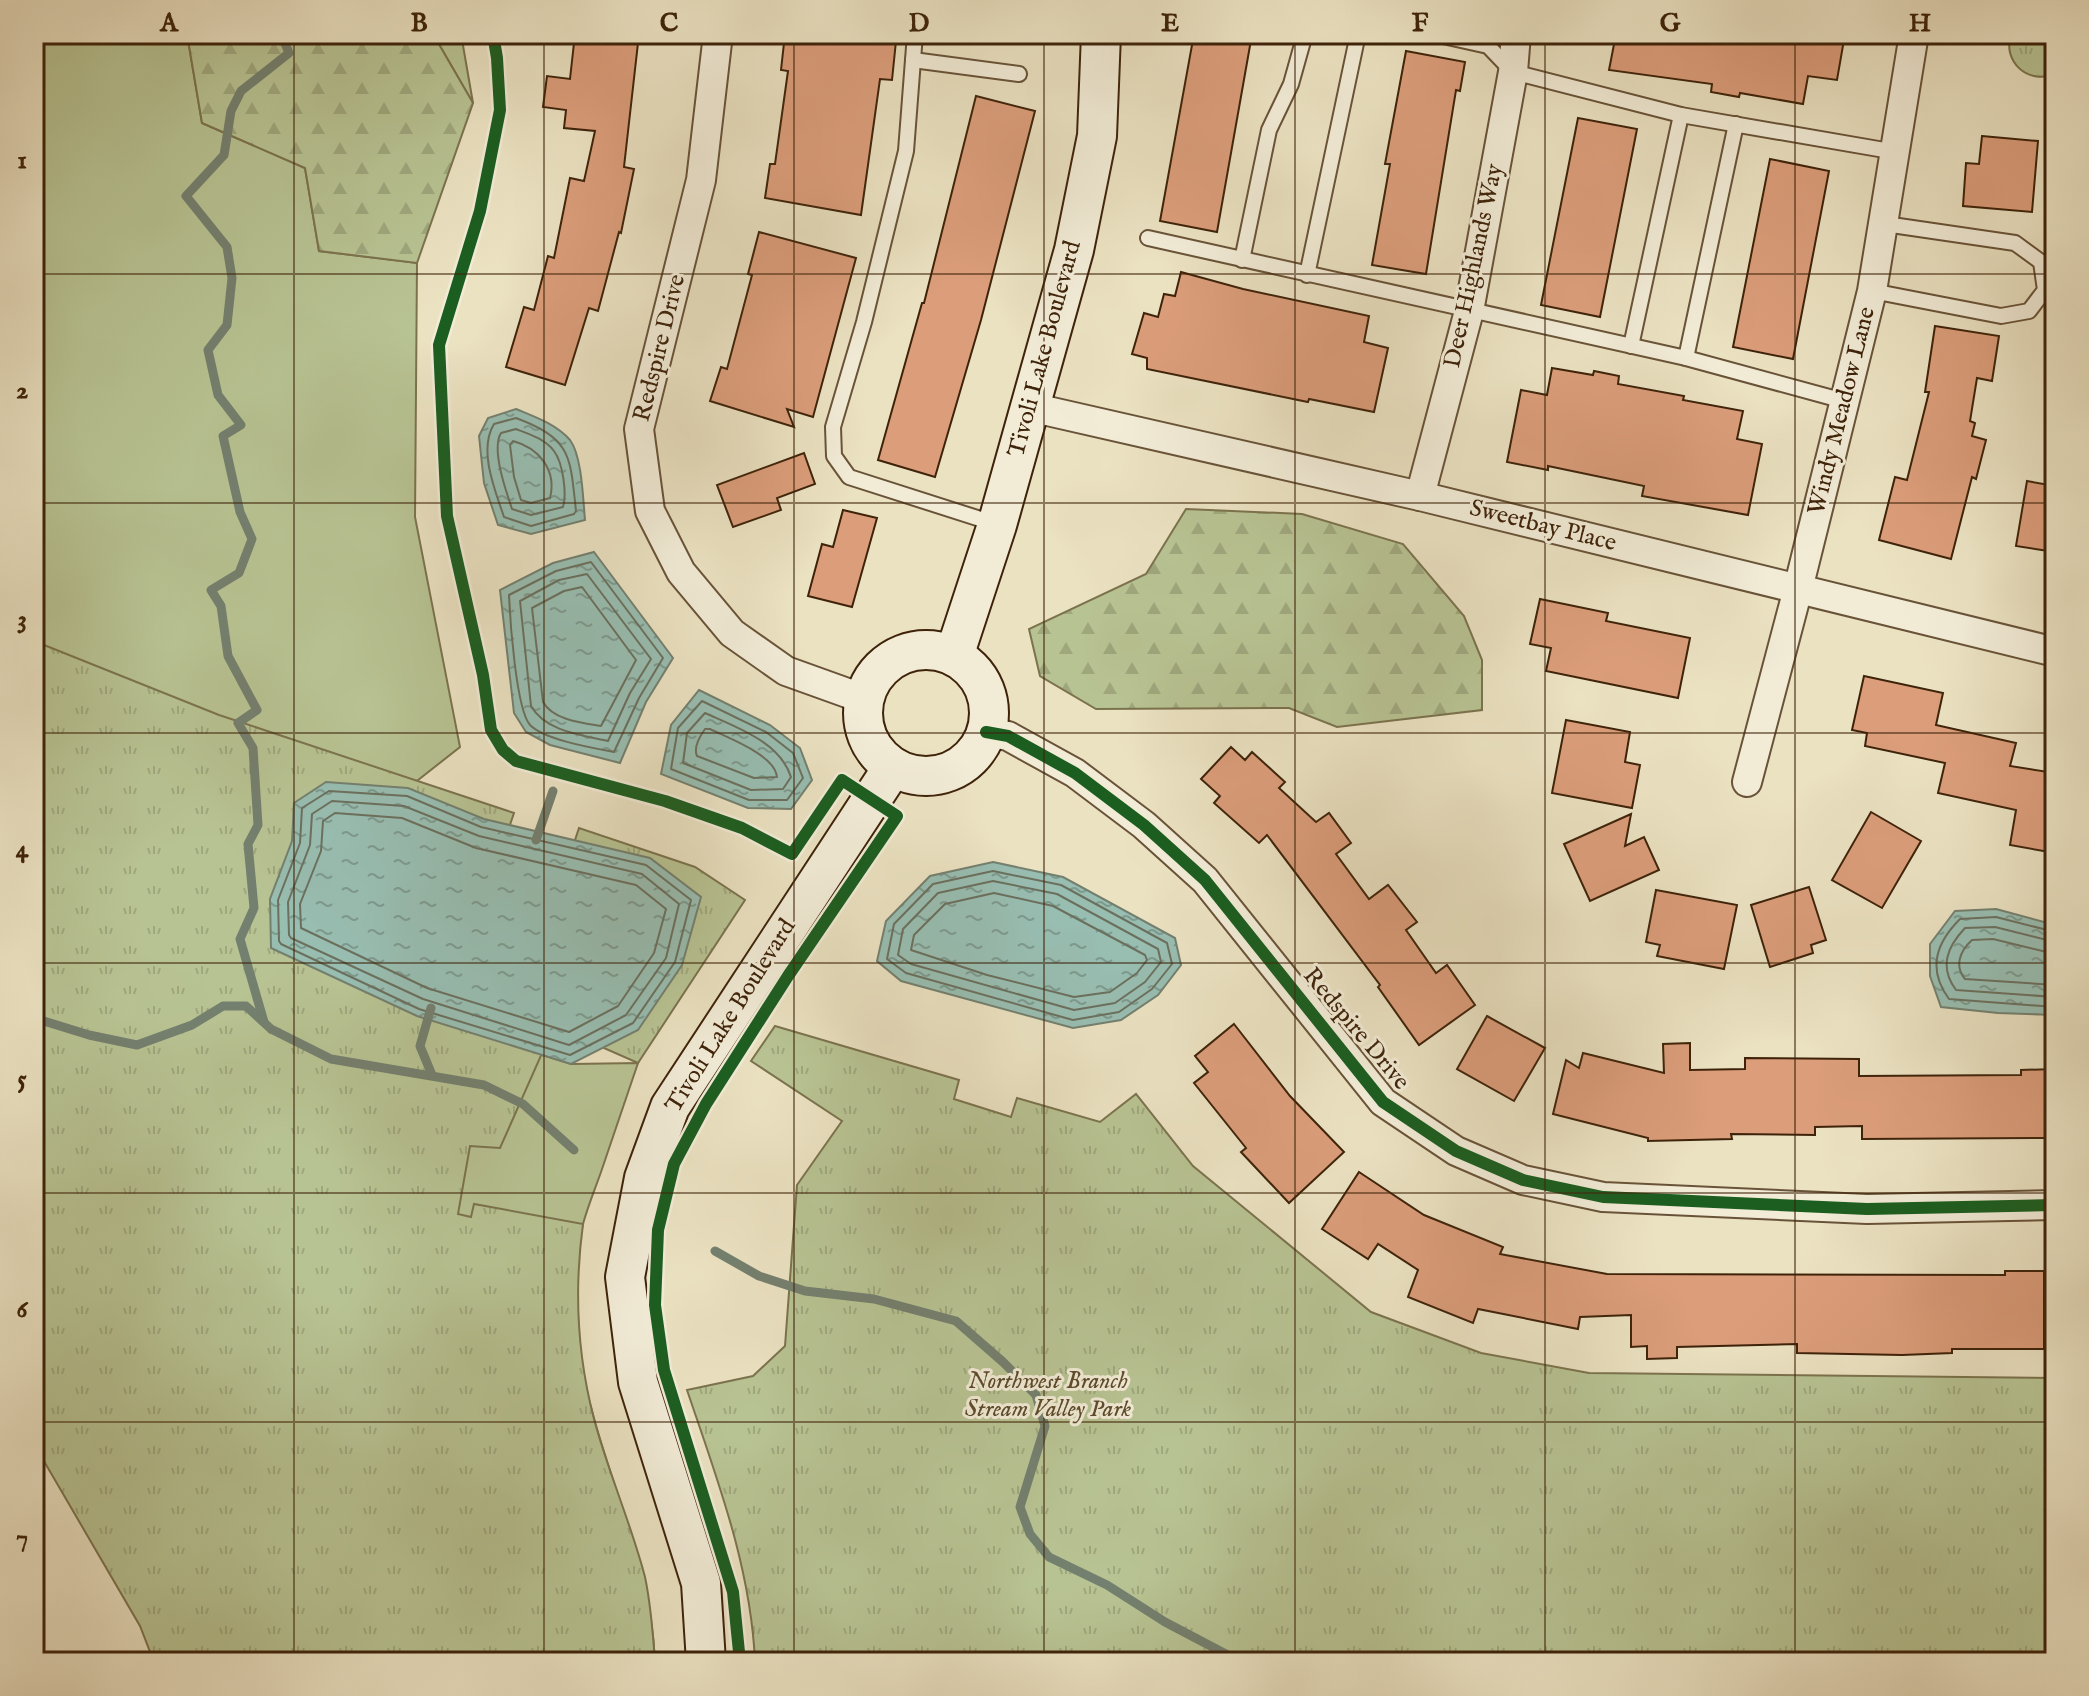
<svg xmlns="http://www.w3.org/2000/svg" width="2089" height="1696" viewBox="0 0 2089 1696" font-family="'IM FELL English',serif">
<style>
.green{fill:#b8c393;stroke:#7b734e;stroke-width:2}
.forest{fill:url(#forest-firs);stroke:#7b734e;stroke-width:2}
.park{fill:url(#park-tufts);stroke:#7b734e;stroke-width:2}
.water{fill:url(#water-ripples);stroke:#74806f;stroke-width:2}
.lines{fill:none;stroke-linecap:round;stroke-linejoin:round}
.shore{stroke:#6b705e;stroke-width:2}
.stream{stroke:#74806f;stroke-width:9}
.building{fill:#db9d7a;stroke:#3e230a;stroke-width:2}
.lane-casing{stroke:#695338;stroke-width:18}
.street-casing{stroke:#695338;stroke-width:32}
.secondary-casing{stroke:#3e230a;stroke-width:42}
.lane{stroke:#f2ecd7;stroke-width:14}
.street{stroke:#f2ecd7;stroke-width:28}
.secondary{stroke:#f2ecd7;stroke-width:38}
.cycleway-casing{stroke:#f2ecd7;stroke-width:17}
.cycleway{stroke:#1b5e20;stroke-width:12}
.grid{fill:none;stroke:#3e230a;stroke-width:2;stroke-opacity:0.55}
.labels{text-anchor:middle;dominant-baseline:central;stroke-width:6;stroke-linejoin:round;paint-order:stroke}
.street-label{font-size:24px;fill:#3e230a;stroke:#f2ecd7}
.park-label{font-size:24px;font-style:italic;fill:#5c4b2c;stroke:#f2ecd7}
.neatline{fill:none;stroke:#3e230a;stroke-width:3}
.grid-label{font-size:26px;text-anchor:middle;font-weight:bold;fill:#3e230a}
</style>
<defs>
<pattern id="forest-firs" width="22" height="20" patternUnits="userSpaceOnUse" patternTransform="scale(2)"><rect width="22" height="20" fill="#b8c393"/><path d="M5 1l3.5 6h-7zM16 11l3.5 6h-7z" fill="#9fa77d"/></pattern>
<pattern id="park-tufts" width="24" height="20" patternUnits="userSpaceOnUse" patternTransform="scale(2)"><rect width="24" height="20" fill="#b8c393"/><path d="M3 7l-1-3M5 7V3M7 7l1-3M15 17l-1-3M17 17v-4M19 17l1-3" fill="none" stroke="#9fa77d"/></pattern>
<pattern id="water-ripples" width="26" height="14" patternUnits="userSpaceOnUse" patternTransform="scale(2)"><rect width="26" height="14" fill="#98beb2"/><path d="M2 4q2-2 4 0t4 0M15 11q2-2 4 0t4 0" fill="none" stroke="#7d9a8f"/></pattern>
</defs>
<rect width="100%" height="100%" fill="#ebe2c2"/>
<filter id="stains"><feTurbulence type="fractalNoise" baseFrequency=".0025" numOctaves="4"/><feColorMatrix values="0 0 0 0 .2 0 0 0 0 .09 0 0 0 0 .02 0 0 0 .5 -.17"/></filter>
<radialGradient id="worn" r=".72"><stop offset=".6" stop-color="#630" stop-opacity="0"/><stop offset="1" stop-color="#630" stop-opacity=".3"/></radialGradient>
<g class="green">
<path d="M34 34H187L202 123 305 168 319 251 417 263 415 517 460 747 408 788 417 1016 571 1064 638 1063C626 1099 613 1136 601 1172 595 1189 588 1206 583 1224 568 1286 577 1361 595 1422 619 1507 651 1571 655 1662L34 886Z"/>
<polygon points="433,34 461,34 473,103"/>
</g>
<g class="forest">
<polygon points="187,34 433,34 473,103 417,263 319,251 305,168 202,123"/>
<polygon points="1186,509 1302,514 1403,544 1464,616 1482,660 1482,710 1337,727 1289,708 1096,709 1040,676 1029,629 1146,574"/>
</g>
<g class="park">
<path d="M2011 34H2055V74C2028 85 2002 62 2011 34Z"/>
<path d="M34 641 219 715 514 813 497 863 560 885 579 828 695 867 745 900 638 1063 554 1026 500 1148 470 1146 458 1214 471 1217 474 1204 583 1224C574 1290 577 1354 594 1419 608 1472 631 1523 645 1577 651 1605 653 1633 655 1662H154L140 1626 34 1444Z"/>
<path d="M775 1026 959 1080 954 1099 1011 1117 1017 1098 1100 1122 1136 1094 1193 1166 1371 1312 1481 1353 1589 1373 2055 1378V1662H755C751 1567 717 1479 687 1390L753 1376 785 1346 797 1185 842 1121 751 1061Z"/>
</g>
<g class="water">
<path d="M516 409C535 417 556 424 570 440 582 456 583 499 585 520L531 534 498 525 484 483 479 436 488 418Z"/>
<polygon points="594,552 673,658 646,702 620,763 550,745 526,732 514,713 500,590 553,563"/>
<polygon points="699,690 770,725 800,748 812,780 791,809 748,808 661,774 671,725"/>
<polygon points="326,782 408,788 484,819 650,858 701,897 682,965 638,1030 571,1064 417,1016 271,948 270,899 292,841 294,803"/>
<polygon points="993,862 1063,877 1175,938 1181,965 1158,995 1121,1020 1073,1028 901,981 877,961 886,921 930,876"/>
<polygon points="1996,909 2055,925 2055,1015 1998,1013 1941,1007 1930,976 1930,944 1955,911"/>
</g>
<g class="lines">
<g class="shore">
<path d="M516 418C572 439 570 456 576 511L574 514 531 526 504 517C495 490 478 450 494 424Z"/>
<path d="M516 429C529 434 545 439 554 451 563 463 567 494 563 507L531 515 512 509C506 491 491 449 501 433Z"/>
<path d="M513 441C539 448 557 470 550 498L531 503 521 500 514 477 510 445Z"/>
<path d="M591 562 663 658 639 698 614 752C593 748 545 740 530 725 516 709 510 619 509 595L556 571Z"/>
<path d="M587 574 651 659 630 693 608 741C581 735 545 731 531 706L520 601 559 580Z"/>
<path d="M582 587 636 660 601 726C582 723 553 720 543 702L532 608 564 591Z"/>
<polygon points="702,701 766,732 793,753 803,778 787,800 749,800 671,769 678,728"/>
<path d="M705 713C736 727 780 742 791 777L783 789 751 790 683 763 687 733Z"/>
<path d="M705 729H710C728 738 775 755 777 777L754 778 697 756C693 747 700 736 705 729Z"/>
<polygon points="329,791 407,796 481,827 646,865 691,900 675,962 633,1023 570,1055 419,1009 281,944 279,941 278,900 300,843 302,808"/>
<polygon points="332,801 404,806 479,836 642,874 679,904 666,958 626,1015 569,1045 423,999 291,938 289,935 288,902 310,845 312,814"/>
<polygon points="335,813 402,818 476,848 636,885 666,909 654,953 618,1006 569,1032 427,988 301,928 300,904 321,851 323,821"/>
<polygon points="993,871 1061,885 1167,943 1172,964 1152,989 1119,1012 1073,1020 906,973 887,959 894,924 933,884"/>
<polygon points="993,881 1057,894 1158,949 1161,962 1145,982 1115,1003 1074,1010 911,964 898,955 903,929 938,893"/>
<polygon points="994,893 1053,906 1145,955 1147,960 1137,973 1110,992 1074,997 987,975 911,950 914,935 945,904"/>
<path d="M2055 932 1996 917 1960 919C1936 943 1927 969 1949 999L2055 1007"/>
<path d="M2055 942 1995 927 1965 928C1947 947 1939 967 1956 990L2055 997"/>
<path d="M2055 954 1993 939 1972 940C1960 951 1954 966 1965 979L2055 985"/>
</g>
<g class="stream">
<polyline points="536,840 553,791"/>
<polyline points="431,1008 420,1046 432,1075"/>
<polyline points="34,1018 89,1035 137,1045 192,1025 223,1006 246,1006 271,1029 331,1059 484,1085 523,1104 574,1150"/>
<polyline points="264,1022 240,939 254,908 248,844 258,825 253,748 238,723 257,710 228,656 221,606 211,590 239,573 252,539 240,512 223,436 241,425 218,395 208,350 227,325 232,278 227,247 186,196 224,155 231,111 241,91 289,53 281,34"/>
<polyline points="715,1251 759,1276 805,1291 874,1299 956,1321 1003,1362 1036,1395 1045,1426 1020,1507 1030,1534 1049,1557 1107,1585 1165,1622 1241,1662"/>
</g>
</g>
<g class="building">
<polygon points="575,34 639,34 624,167 634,169 621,233 619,232 598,311 589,308 565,385 506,367 524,307 534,310 548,256 554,258 570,178 584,181 595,131 564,128 566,110 543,107 547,76 570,79"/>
<polygon points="785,34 834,34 896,41 892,80 880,79 861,215 765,198 770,164 775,164 788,71 781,70"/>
<polygon points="1194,34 1214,34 1251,40 1217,232 1160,221"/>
<polygon points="1616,34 1845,34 1837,80 1808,76 1803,104 1740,93 1739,97 1711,92 1712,84 1609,70"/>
<polygon points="1406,51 1465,62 1460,91 1456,90 1426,274 1372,265 1390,164 1385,164"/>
<polygon points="976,96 1035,111 981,320 935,477 878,460 922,303 924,303"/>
<polygon points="1578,118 1637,129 1600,317 1541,305"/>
<polygon points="1982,136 2038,141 2032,212 1963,206 1966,163 1979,164"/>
<polygon points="1770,159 1829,171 1793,359 1733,347"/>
<polygon points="759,232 856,258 813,417 787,409 794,427 710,401 721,367 727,369 752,275 748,274"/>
<polygon points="1181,272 1243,289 1369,316 1364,342 1388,348 1374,412 1309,399 1308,402 1147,369 1147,358 1132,354 1144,313 1158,317 1164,294 1175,296"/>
<polygon points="1935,326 1999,336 1992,381 1977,378 1970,421 1975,423 1972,436 1986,440 1976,479 1972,477 1951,559 1879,540 1895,477 1907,480 1929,392 1925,392"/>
<polygon points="1552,368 1593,375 1594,371 1619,376 1618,384 1684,396 1683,400 1743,411 1737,439 1762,444 1748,515 1642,496 1644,486 1548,466 1548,470 1507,462 1521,390 1547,395"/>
<polygon points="804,453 815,484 777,498 781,510 733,527 717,485"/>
<polygon points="2027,481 2055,486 2055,552 2016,546"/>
<polygon points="843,510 877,518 852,607 808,596 822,544 833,547"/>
<polygon points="1540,599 1608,613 1606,621 1690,638 1678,698 1546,671 1551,648 1530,644"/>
<polygon points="1864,676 1943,693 1936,725 2016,743 2010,766 2055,773 2055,853 2010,845 2016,810 1938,793 1945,763 1865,746 1867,733 1852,730"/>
<polygon points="1566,720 1630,732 1625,762 1640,765 1632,808 1552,793"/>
<polygon points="1231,747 1245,760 1252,752 1285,782 1279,788 1316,822 1329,813 1351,843 1336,854 1369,899 1388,885 1417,922 1406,930 1436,973 1447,965 1475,1005 1419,1045 1378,987 1380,985 1267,835 1259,843 1214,803 1220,796 1201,779"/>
<polygon points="1871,812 1921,841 1882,908 1832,880"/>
<polygon points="1631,814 1625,846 1644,837 1659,870 1590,901 1564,844"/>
<polygon points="1809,887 1826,940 1811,945 1813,953 1770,967 1751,905"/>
<polygon points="1656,890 1737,905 1724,969 1657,956 1660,945 1646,942"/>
<polygon points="1487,1016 1545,1048 1514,1101 1457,1069"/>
<polygon points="1234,1024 1290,1096 1344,1152 1289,1203 1241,1152 1246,1148 1194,1083 1208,1072 1195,1056"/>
<polygon points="1690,1043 1690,1070 1745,1069 1745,1058 1859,1059 1859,1076 2021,1075 2021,1070 2055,1069 2055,1138 1862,1139 1862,1126 1815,1127 1815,1135 1731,1134 1732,1139 1648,1141 1648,1138 1553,1114 1566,1060 1579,1068 1583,1053 1664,1073 1663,1044"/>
<polygon points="1359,1172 1424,1215 1503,1247 1500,1254 1607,1274 2005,1275 2005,1271 2044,1271 2044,1349 1952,1349 1952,1353 1902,1355 1797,1353 1797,1344 1677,1347 1677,1358 1647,1359 1647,1346 1631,1347 1631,1315 1580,1317 1578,1329 1478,1309 1473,1323 1408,1297 1418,1270 1378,1244 1368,1259 1322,1229"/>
</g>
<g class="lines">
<defs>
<g id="lane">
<polyline points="915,34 906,151 864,322 833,427 834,456 849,477 996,524"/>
<polyline points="1434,34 1488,46 1513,72 1681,115 1896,152"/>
<polyline points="913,60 1019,74"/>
<polyline points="1148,238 1686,358 1844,401"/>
<polyline points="1242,260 1269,130 1291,84 1305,34"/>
<polyline points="1307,275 1358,34"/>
<polyline points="1872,291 2001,316 2029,311 2045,290 2041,262 2015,243 1885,224"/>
<polyline points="1631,346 1681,115"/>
<polyline points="1686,358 1736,124"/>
</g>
<g id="street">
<polyline points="718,34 701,180 639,429 650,511 681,572 732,633 786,671 864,699"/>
<polyline points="1030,407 1420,496 2055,652"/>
<polyline points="1420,496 1469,311 1513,72 1516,34"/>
<polyline points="986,732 1008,736 1075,773 1144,825 1205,880 1383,1102 1456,1151 1523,1180 1603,1197 1867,1209 2055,1205"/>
<polyline points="1747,782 1798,589 1872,291 1914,34"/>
</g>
<g id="secondary">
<circle cx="926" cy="713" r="63"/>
<polyline points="954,656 997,525 1074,250 1097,136 1101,34"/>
<polyline points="706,1662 701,1583 638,1382 625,1277 644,1178 670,1107 893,767"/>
</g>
</defs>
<use href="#lane" class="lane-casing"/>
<use href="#street" class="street-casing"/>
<use href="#secondary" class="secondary-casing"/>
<use href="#lane" class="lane"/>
<use href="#street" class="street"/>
<use href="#secondary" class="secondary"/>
<defs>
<g id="cycleway">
<polyline points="493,34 497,58 500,110 480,211 439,345 447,516 483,675 491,730 503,750 516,761 665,801 742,828 792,854 842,780 897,816 788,976 706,1104 674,1164 658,1230 655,1305 664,1370 733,1592 740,1662"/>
<polyline points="986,732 1008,736 1075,773 1144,825 1205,880 1383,1102 1456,1151 1523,1180 1603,1197 1867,1209 2055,1205"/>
</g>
</defs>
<use href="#cycleway" class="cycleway-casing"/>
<use href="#cycleway" class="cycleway"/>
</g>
<path class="grid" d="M294 34V1662M544 34V1662M794 34V1662M1044 34V1662M1295 34V1662M1545 34V1662M1795 34V1662M34 274H2055M34 503H2055M34 733H2055M34 963H2055M34 1193H2055M34 1422H2055"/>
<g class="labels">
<g class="street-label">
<text transform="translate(1474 266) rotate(-78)">Deer Highlands Way</text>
<text transform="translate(660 348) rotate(-76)">Redspire Drive</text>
<text transform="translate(1045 349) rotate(-75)">Tivoli Lake Boulevard</text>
<text transform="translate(1842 411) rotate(-76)">Windy Meadow Lane</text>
<text transform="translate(1543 526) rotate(14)">Sweetbay Place</text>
<text transform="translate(731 1016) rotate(-58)">Tivoli Lake Boulevard</text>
<text transform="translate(1356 1029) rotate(50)">Redspire Drive</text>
</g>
<g class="park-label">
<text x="1048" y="1381">Northwest Branch<tspan x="1048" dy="28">Stream Valley Park</tspan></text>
</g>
</g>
<rect width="2089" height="1696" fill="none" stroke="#ebe2c2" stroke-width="88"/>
<rect x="44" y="44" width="2001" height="1608" class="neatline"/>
<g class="grid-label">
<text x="169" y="31">A</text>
<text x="419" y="31">B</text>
<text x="669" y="31">C</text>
<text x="919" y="31">D</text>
<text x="1170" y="31">E</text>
<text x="1420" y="31">F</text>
<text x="1670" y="31">G</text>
<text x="1920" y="31">H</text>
<text x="22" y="168">1</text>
<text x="22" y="398">2</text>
<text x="22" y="627">3</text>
<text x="22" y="857">4</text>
<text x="22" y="1087">5</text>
<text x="22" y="1317">6</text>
<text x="22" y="1546">7</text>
</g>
<rect width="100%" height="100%" filter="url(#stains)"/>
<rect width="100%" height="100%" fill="url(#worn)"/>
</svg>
